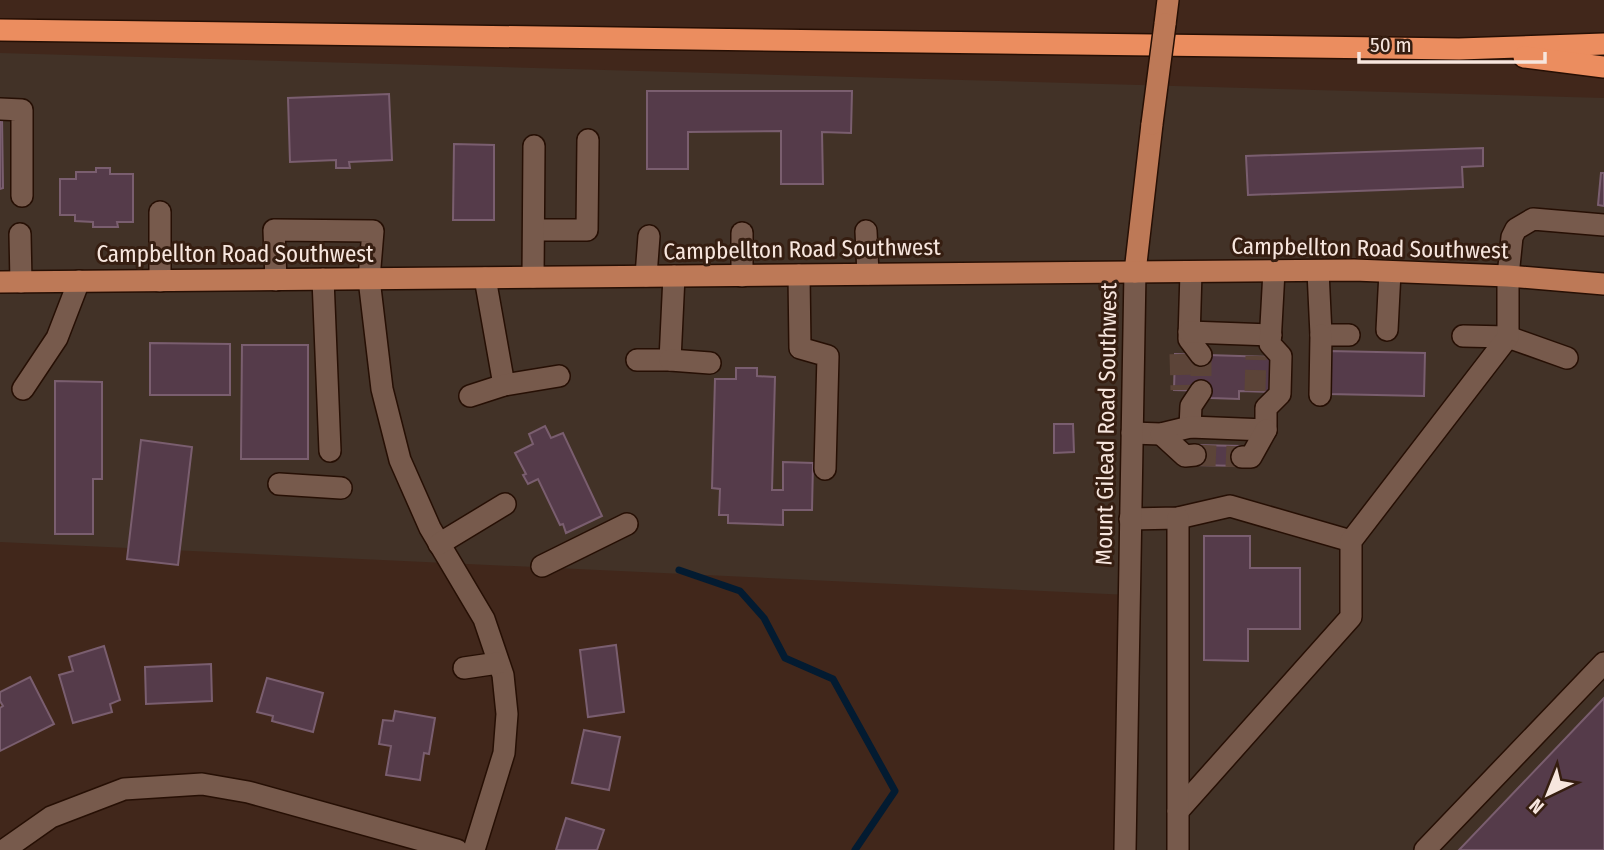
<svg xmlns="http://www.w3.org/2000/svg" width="1604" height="850" viewBox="0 0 1604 850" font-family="'Fira Sans Condensed',sans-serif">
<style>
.commercial{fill:#423227}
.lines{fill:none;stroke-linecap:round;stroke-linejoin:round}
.stream{stroke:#031b31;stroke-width:7}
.building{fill:#553b4a;stroke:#7a5e6f;stroke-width:2}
.minor-tunnel{stroke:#5c4438;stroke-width:21;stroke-dasharray:21 10;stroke-linecap:butt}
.minor-casing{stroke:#260f04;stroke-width:24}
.major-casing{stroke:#260f04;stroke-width:24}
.highway-casing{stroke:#260f04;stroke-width:24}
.minor{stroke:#775a4c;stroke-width:21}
.major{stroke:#bd7957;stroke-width:21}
.highway{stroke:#eb8d5f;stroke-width:21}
.major-bridge-casing{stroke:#260f04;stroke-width:24;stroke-linecap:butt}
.major-bridge{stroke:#bd7957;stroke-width:21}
.labels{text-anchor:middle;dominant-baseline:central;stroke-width:6;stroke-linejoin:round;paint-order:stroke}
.street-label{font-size:23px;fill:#f7e6de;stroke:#361e11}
</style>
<rect width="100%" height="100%" fill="#41271b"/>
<polygon class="commercial" points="0,53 1604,98 1604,850 1129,850 1129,595 0,542"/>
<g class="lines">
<polyline class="stream" points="679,570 740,591 764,618 785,658 833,679 895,791 855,850"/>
</g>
<g class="building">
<polygon points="647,91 852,91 851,133 822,132 823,184 781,184 781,131 688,132 688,169 647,169"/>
<polygon points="389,94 392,160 349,162 350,168 336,168 336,160 290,162 288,98"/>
<polygon points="0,117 2,117 3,188 0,189"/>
<polygon points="454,144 494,145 494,220 453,220"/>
<polygon points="1483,148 1483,166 1462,167 1463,187 1248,195 1246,156"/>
<polygon points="96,168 110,168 110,174 133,174 133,222 117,222 118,227 93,227 93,222 75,221 75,215 60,215 60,179 76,179 76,172 96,172"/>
<polygon points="1601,173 1604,173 1604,206 1598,205"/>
<polygon points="150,343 230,344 230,395 150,395"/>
<polygon points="242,345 308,345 308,459 241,459"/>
<polygon points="1329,351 1425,353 1424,396 1328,394"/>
<polygon points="1175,354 1276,357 1275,392 1239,391 1239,399 1211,398 1211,391 1174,390"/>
<polygon points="736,368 757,368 757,376 775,377 772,490 783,490 783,462 813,463 812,510 783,510 783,525 728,523 728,515 719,515 720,489 712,488 715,379 736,379"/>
<polygon points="55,381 102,382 102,479 93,479 93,534 55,534"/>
<polygon points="1054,424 1073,424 1074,452 1054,453"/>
<polygon points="545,426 551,438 563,433 602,516 566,533 563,524 560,525 538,479 528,484 523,475 526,474 515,453 533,444 529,434"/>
<polygon points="141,440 192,447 178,565 127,559"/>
<polygon points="1195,445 1242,446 1241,466 1194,465"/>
<polygon points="1204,536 1250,536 1250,568 1300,568 1300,629 1248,629 1248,661 1204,660"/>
<polygon points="616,645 624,712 588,717 580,650"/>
<polygon points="104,646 120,700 110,704 112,712 73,723 59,675 73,671 69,657"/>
<polygon points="211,664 212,701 146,704 145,667"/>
<polygon points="30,677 54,724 0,751 0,708 3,706 0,701 0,692"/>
<polygon points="267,678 323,693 313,732 272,721 273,716 257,712"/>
<polygon points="1604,698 1604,850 1459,850"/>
<polygon points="395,711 435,718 429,754 424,753 420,780 386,775 391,746 379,744 383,720 393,721"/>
<polygon points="584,730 620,737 609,790 572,783"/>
<polygon points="566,818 604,830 597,850 556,850"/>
</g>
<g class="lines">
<g class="minor-tunnel">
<polyline points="1180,354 1181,390"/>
<polyline points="1201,355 1201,391"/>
<polyline points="1255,391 1256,356"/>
<polyline points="1195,455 1242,457"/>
</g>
<defs>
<g id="minor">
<polyline points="0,109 22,110 22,196"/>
<polyline points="160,212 160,281"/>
<polyline points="534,230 587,230 588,140"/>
<polyline points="866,231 868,274"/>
<polyline points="20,234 21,282"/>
<polyline points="1318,271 1321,335 1349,335"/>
<polyline points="1191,272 1189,339 1201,355"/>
<polyline points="799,275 800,348 828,356 825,469"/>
<polyline points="646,276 649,236"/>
<polyline points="742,276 742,233"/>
<polyline points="533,277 534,146"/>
<polyline points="485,278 504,385"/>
<polyline points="323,279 330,451"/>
<polyline points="276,280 274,230 373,231 369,279 382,389 400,460 430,528 484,619 503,675 507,714 504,753 474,850"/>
<polyline points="1387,330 1390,272"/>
<polyline points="1189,332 1271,335"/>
<polyline points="1463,336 1508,337 1567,358"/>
<polyline points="637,360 670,360 674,276"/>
<polyline points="670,360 710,363"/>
<polyline points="23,389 57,338 79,281"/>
<polyline points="1320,395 1321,335"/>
<polyline points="470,396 504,385 559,376"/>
<polyline points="1190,427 1191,406 1201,391"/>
<polyline points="1132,433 1161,434 1190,427 1266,430 1266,408 1280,394 1281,356 1270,344 1274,271"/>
<polyline points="1161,434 1185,456 1195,455"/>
<polyline points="1242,457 1251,457 1266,430"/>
<polyline points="279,484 341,488"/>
<polyline points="1130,519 1178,518 1230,506 1351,541"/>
<polyline points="439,544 505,504"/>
<polyline points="542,566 627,524"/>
<polyline points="464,668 498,663"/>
<polyline points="1178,811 1351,617 1351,541 1508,337 1508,276 1512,237 1516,229 1533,219 1604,225"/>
<polyline points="4,850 51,817 124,789 202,784 248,792 457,850"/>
<polyline points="1125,850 1135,272"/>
<polyline points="1178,850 1178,518"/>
<polyline points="1425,850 1604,663"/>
</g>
<g id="major">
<polyline points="1165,24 1168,0"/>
<polyline points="1135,272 1152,124"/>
<polyline points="0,282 1354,270 1508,276 1604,284"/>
</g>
<g id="highway">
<polyline points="0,30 1459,49 1604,44"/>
<polyline points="1524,57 1604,67"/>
</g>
</defs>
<use href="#minor" class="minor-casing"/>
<use href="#major" class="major-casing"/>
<use href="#highway" class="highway-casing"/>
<use href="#minor" class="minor"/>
<use href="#major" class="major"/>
<use href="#highway" class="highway"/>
<defs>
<polyline id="major-bridge" points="1152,124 1165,24"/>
</defs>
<use href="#major-bridge" class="major-bridge-casing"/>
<use href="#major-bridge" class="major-bridge"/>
</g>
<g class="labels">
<g class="street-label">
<text transform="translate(1370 248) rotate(1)">Campbellton Road Southwest</text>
<text transform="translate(802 249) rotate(-1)">Campbellton Road Southwest</text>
<text x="235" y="254">Campbellton Road Southwest</text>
<text transform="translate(1106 424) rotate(-89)">Mount Gilead Road Southwest</text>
</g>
</g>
<g transform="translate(1548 794) rotate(223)" stroke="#361e11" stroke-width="5" paint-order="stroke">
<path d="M0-5L12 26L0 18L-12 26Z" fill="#f7e6de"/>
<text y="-10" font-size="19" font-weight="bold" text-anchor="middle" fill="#f7e6de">N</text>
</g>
<path d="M1359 52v10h186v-10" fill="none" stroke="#f7e6de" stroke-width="3.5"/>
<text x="1370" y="52" font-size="21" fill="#f7e6de" stroke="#361e11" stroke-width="5" paint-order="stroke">50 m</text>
</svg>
